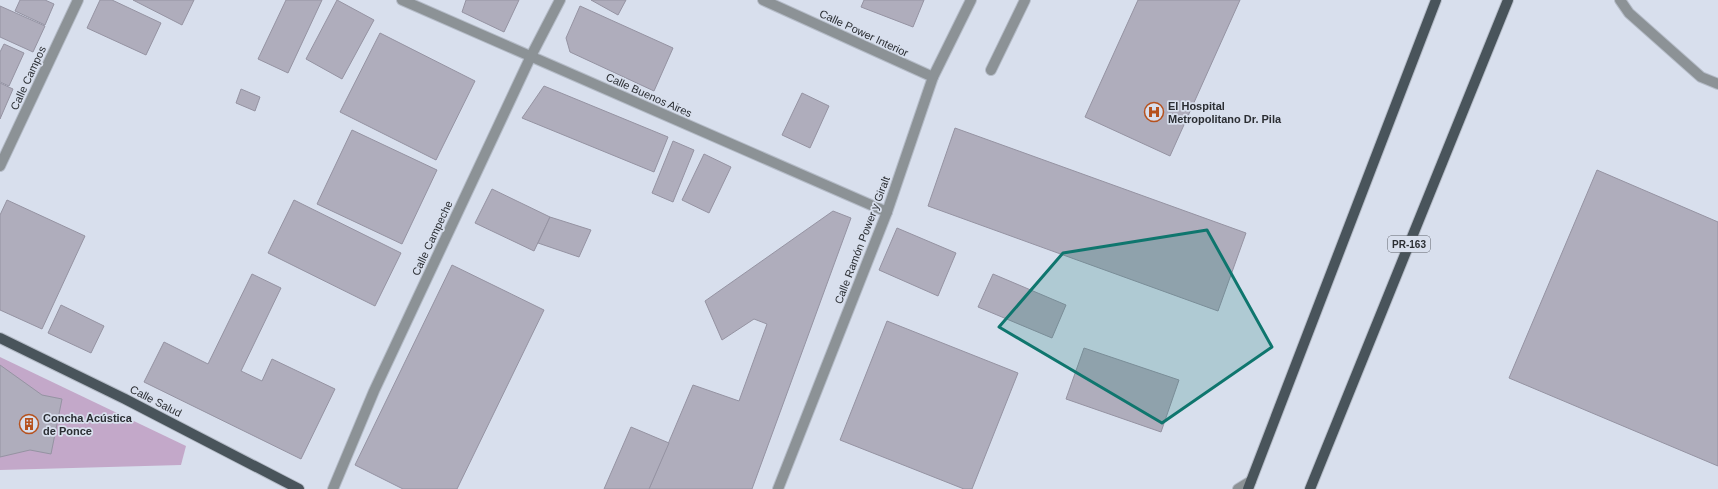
<svg xmlns="http://www.w3.org/2000/svg" width="1718" height="489" viewBox="0 0 1718 489" font-family="Arial,sans-serif">
<style>
.green{fill:#c3a8c9}
.building{fill:#afadbc;stroke:#9593a2}
.lines{fill:none;stroke-linecap:round;stroke-linejoin:round}
.minor-casing{stroke:#b5bcc8;stroke-width:12}
.major-casing{stroke:#b5bcc8;stroke-width:12}
.minor{stroke:#8c9296;stroke-width:10}
.major{stroke:#49545b;stroke-width:10}
.marked{fill:#0f766e;fill-opacity:0.2;stroke:#0f766e;stroke-width:3;stroke-linejoin:round}
.labels{text-anchor:middle;dominant-baseline:central;stroke-width:3.5;stroke-linejoin:round;paint-order:stroke}
.shield{fill:#d8dfed;stroke:#5f636b;stroke-width:1}
.shield-label{font-size:10px;font-weight:bold;fill:#2b2e33}
.street-label{font-size:11px;fill:#2b2e33;stroke:#d8dfed}
.poi-label{font-size:11px;font-weight:bold;fill:#2b2e33;stroke:#d8dfed;text-anchor:start}
</style>
<rect width="100%" height="100%" fill="#d8dfed"/>
<polygon class="green" points="0,357 186,446 181,465 0,470"/>
<g class="building">
<polygon points="20,0 45,0 54,4 45,25 15,11"/>
<polygon points="100,0 112,0 161,23 146,55 87,28"/>
<polygon points="133,0 194,0 182,25"/>
<polygon points="286,0 322,0 288,73 258,59"/>
<polygon points="337,0 374,20 342,79 306,59"/>
<polygon points="466,0 519,0 504,32 462,12"/>
<polygon points="591,0 626,0 618,15"/>
<polygon points="864,0 924,0 913,27 861,7"/>
<polygon points="1138,0 1240,0 1170,156 1085,117"/>
<polygon points="0,6 45,26 33,52 0,37"/>
<polygon points="580,6 673,48 654,91 570,52 566,38"/>
<polygon points="380,33 475,81 436,160 340,112"/>
<polygon points="4,44 24,53 9,86 0,82 0,52"/>
<polygon points="0,83 13,89 0,119"/>
<polygon points="544,86 668,137 654,172 522,118"/>
<polygon points="241,89 260,97 255,111 236,103"/>
<polygon points="802,93 829,106 810,148 782,135"/>
<polygon points="955,128 1246,233 1218,311 928,206"/>
<polygon points="352,130 437,170 402,244 317,204"/>
<polygon points="673,141 694,150 673,202 652,193"/>
<polygon points="704,154 731,167 709,213 682,200"/>
<polygon points="1597,170 1718,222 1718,466 1509,378"/>
<polygon points="492,189 550,217 534,251 475,223"/>
<polygon points="7,200 85,236 42,329 0,310 0,215"/>
<polygon points="294,200 401,253 375,306 268,253"/>
<polygon points="833,211 851,218 752,489 649,489 693,385 739,401 767,324 754,319 722,340 705,301"/>
<polygon points="550,217 591,230 579,257 538,243"/>
<polygon points="897,228 956,253 938,296 879,270"/>
<polygon points="452,265 544,310 457,489 403,489 355,465"/>
<polygon points="252,274 281,288 241,371 262,381 272,359 335,389 301,459 144,382 164,342 208,364"/>
<polygon points="993,274 1066,305 1052,338 978,307"/>
<polygon points="61,305 104,326 91,353 48,333"/>
<polygon points="887,321 1018,373 972,489 964,489 840,440"/>
<polygon points="1084,348 1179,380 1161,432 1066,399"/>
<polygon points="0,365 42,395 62,399 51,454 30,450 0,457"/>
<polygon points="631,427 669,443 649,489 604,489"/>
</g>
<g class="lines">
<defs>
<g id="minor">
<polyline points="402,0 887,212"/>
<polyline points="763,0 933,77"/>
<polyline points="1620,0 1629,13 1701,77 1718,84"/>
<polyline points="991,70 1025,0"/>
<polyline points="0,166 78,0"/>
<polyline points="333,489 374,391 531,56 560,0"/>
<polyline points="778,489 887,212 933,77 971,0"/>
<polyline points="1238,489 1251,481"/>
</g>
<g id="major">
<polyline points="0,338 125,399 299,489"/>
<polyline points="1248,489 1436,0"/>
<polyline points="1310,489 1508,0"/>
</g>
</defs>
<use href="#minor" class="minor-casing"/>
<use href="#major" class="major-casing"/>
<use href="#minor" class="minor"/>
<use href="#major" class="major"/>
</g>
<path class="marked" d="M1207 230 1272 347 1162 423 999 327 1063 253Z"/>
<defs>
<symbol id="hospital-ring" viewBox="-11 -11 22 22"><circle r="9.5" fill="#d8dfed" stroke="#b6521e" stroke-width="1.5"/><path d="M-5-5h3v3.5h4V-5h3V5h-3V1.5h-4V5h-3Z" fill="#b6521e"/></symbol>
<symbol id="building-ring" viewBox="-11 -11 22 22"><circle r="9.5" fill="#d8dfed" stroke="#b6521e" stroke-width="1.5"/><path d="M-4-6H4V6H1V3H-1V6H-4ZM-2.5-4.3h1.7v1.8h-1.7ZM.8-4.3h1.7v1.8H.8ZM-2.5-1h1.7V.8h-1.7ZM.8-1h1.7V.8H.8Z" fill="#b6521e"/></symbol>
</defs>
<g fill-rule="evenodd">
<use href="#hospital-ring" x="1143" y="101" width="22" height="22"/>
<use href="#building-ring" x="18" y="413" width="22" height="22"/>
</g>
<g class="labels">
<rect class="shield" x="1388" y="236" width="42" height="16" rx="3"/>
<g class="shield-label">
<text x="1409" y="244">PR-163</text>
</g>
<g class="street-label">
<text transform="translate(864 33) rotate(25)">Calle Power Interior</text>
<text transform="translate(28 78) rotate(-65)">Calle Campos</text>
<text transform="translate(649 95) rotate(24)">Calle Buenos Aires</text>
<text transform="translate(432 238) rotate(-65)">Calle Campeche</text>
<text transform="translate(862 240) rotate(-69)">Calle Ramón Power y Giralt</text>
<text transform="translate(156 401) rotate(27)">Calle Salud</text>
</g>
<g class="poi-label">
<text x="1168" y="106">El Hospital<tspan x="1168" dy="13">Metropolitano Dr. Pila</tspan></text>
<text x="43" y="418">Concha Acústica<tspan x="43" dy="13">de Ponce</tspan></text>
</g>
</g>
</svg>
